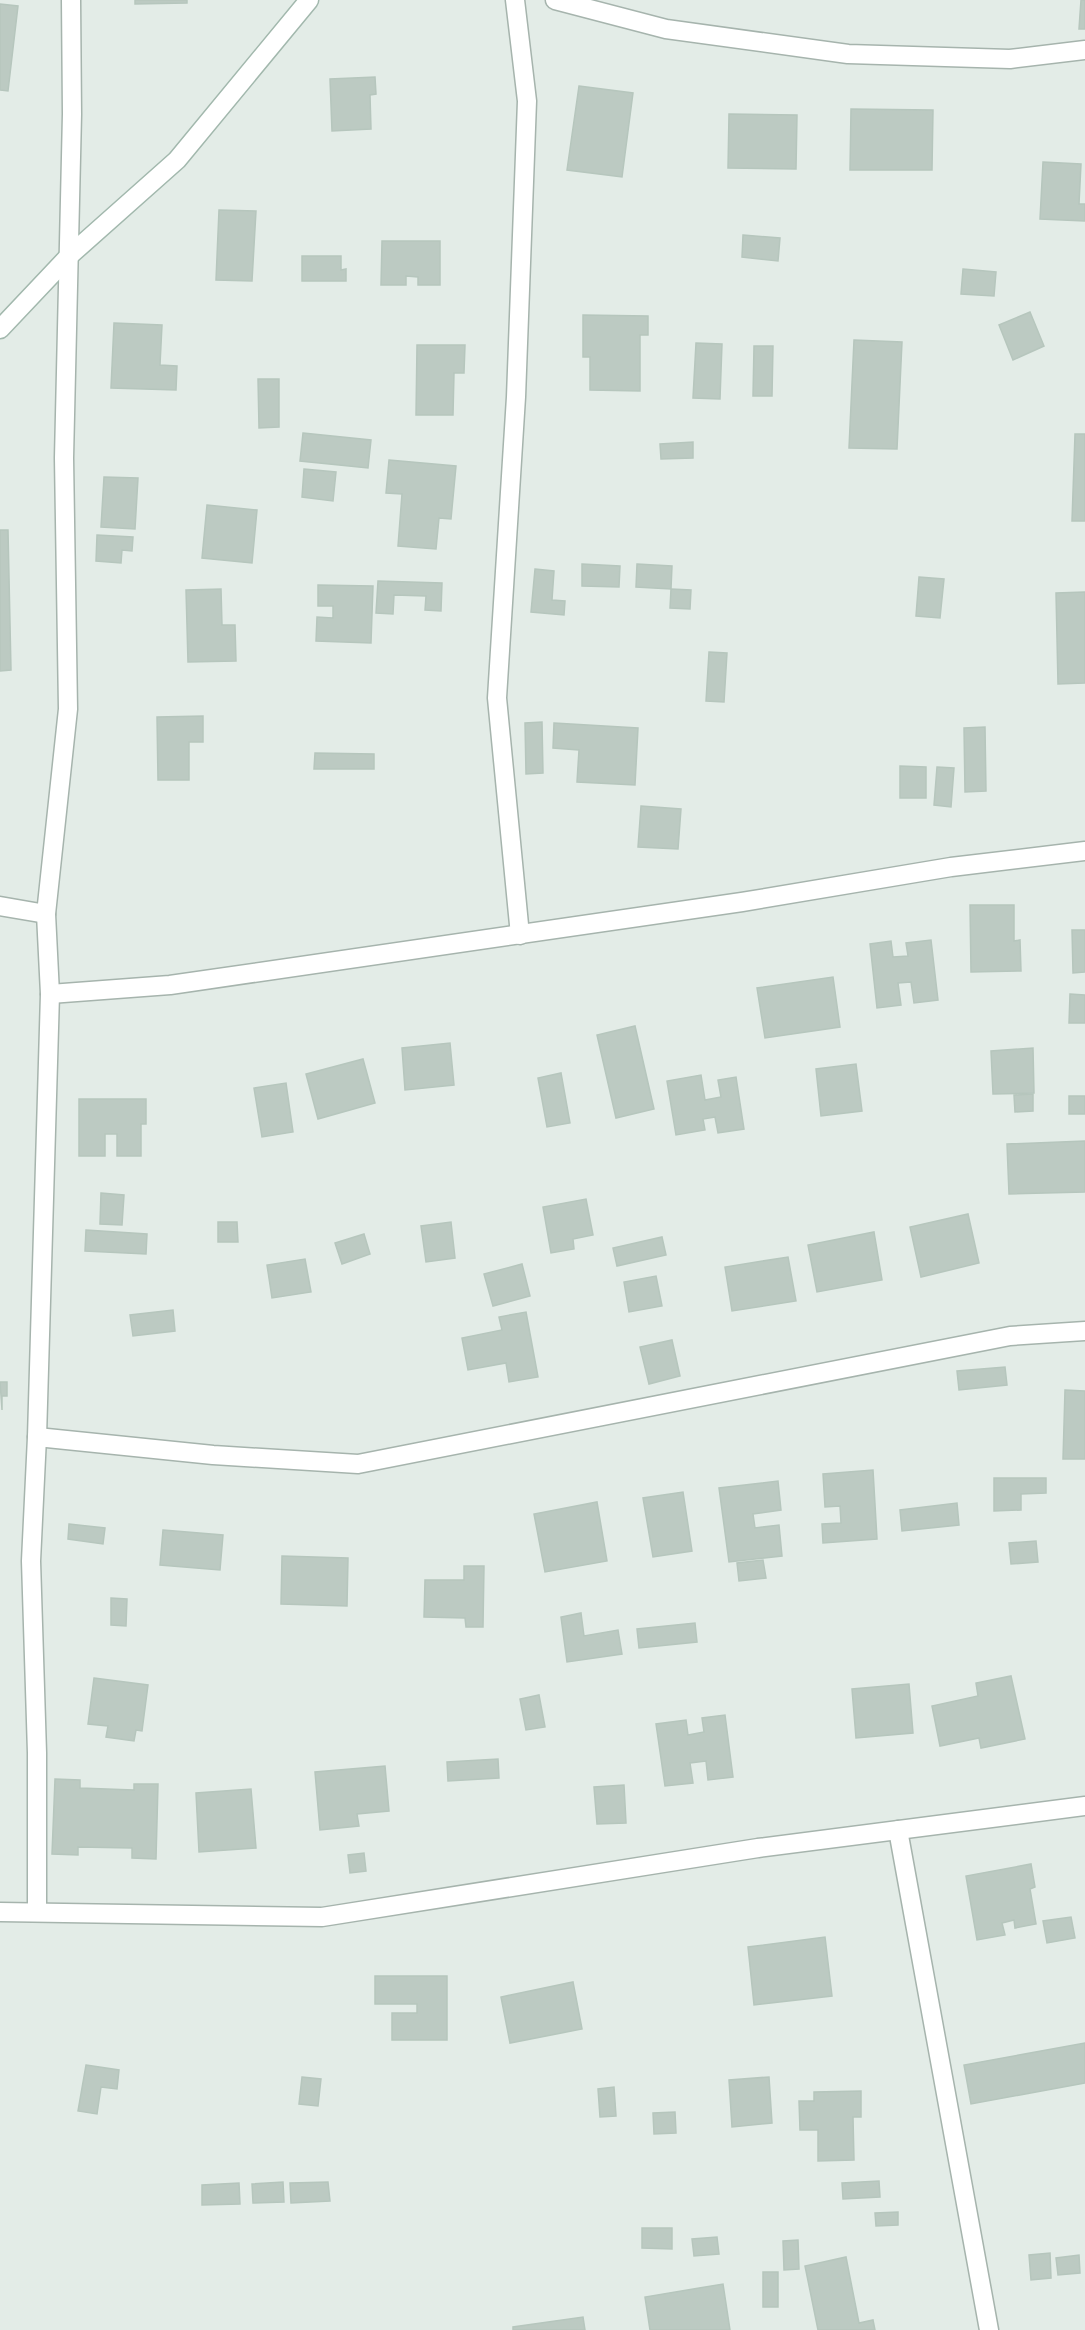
<svg xmlns="http://www.w3.org/2000/svg" width="1085" height="2330" viewBox="0 0 1085 2330" font-family="'PT Sans',sans-serif">
<style>
.building{fill:#bccac2;stroke:#b6c6bd;stroke-width:1.5}
.lines{fill:none;stroke-linecap:round;stroke-linejoin:round}
.minor-casing{stroke:#a6b4ad;stroke-width:21}
.secondary-casing{stroke:#a2b8ad;stroke-width:21}
.minor{stroke:#fff;stroke-width:18}
.secondary{stroke:#fff;stroke-width:18}
</style>
<rect width="100%" height="100%" fill="#e3ece7"/>
<g class="building">
<polygon points="135,0 187,0 187,3 135,4"/>
<polygon points="1081,0 1085,0 1085,29 1079,29"/>
<polygon points="0,4 18,6 8,91 0,90"/>
<polygon points="375,77 376,94 370,95 371,129 332,131 330,79"/>
<polygon points="579,86 633,93 622,177 567,170"/>
<polygon points="851,109 933,110 932,170 850,170"/>
<polygon points="729,114 797,115 796,169 728,168"/>
<polygon points="1043,162 1081,164 1079,204 1085,204 1085,221 1040,219"/>
<polygon points="219,210 256,211 252,281 216,280"/>
<polygon points="743,235 780,238 778,261 742,257"/>
<polygon points="382,241 440,241 440,285 418,285 418,277 406,276 406,285 381,285"/>
<polygon points="302,256 341,256 341,270 346,269 346,281 302,281"/>
<polygon points="963,269 996,272 994,296 961,294"/>
<polygon points="1030,312 1044,346 1013,360 999,325"/>
<polygon points="583,315 648,316 648,335 640,335 640,391 590,390 590,357 583,357"/>
<polygon points="114,323 162,325 160,365 177,366 176,390 111,388"/>
<polygon points="854,340 902,342 897,449 849,448"/>
<polygon points="696,343 722,344 720,399 693,398"/>
<polygon points="417,345 465,345 464,373 454,373 453,415 416,415"/>
<polygon points="754,346 773,346 772,396 753,396"/>
<polygon points="258,379 279,379 279,427 259,428"/>
<polygon points="303,433 371,440 368,468 300,461"/>
<polygon points="1075,434 1085,434 1085,521 1072,521"/>
<polygon points="693,442 693,458 661,459 660,444"/>
<polygon points="389,460 456,466 451,519 439,518 436,549 398,546 402,494 386,493"/>
<polygon points="304,469 336,472 333,501 302,497"/>
<polygon points="104,477 138,478 135,529 101,527"/>
<polygon points="207,505 257,510 252,563 202,558"/>
<polygon points="0,530 8,530 11,670 0,671"/>
<polygon points="97,535 133,537 132,551 122,550 121,563 96,561"/>
<polygon points="582,564 620,566 619,587 582,586"/>
<polygon points="637,564 672,566 671,589 636,587"/>
<polygon points="535,569 554,571 552,600 565,601 564,615 531,612"/>
<polygon points="919,577 944,579 940,618 916,616"/>
<polygon points="378,581 442,583 441,611 425,610 426,596 394,595 393,614 376,613"/>
<polygon points="318,585 373,586 371,643 316,641 317,617 333,618 333,606 318,606"/>
<polygon points="221,589 222,625 235,625 236,661 188,662 186,590"/>
<polygon points="671,589 691,590 690,609 670,608"/>
<polygon points="1085,592 1085,683 1058,684 1056,593"/>
<polygon points="709,652 727,653 724,702 706,701"/>
<polygon points="203,716 203,742 189,742 189,780 158,780 157,717"/>
<polygon points="542,722 543,773 526,774 525,723"/>
<polygon points="554,723 638,728 635,785 577,782 579,750 553,748"/>
<polygon points="985,727 986,791 965,792 964,728"/>
<polygon points="315,753 374,754 374,769 314,769"/>
<polygon points="900,766 926,767 926,798 900,798"/>
<polygon points="937,767 954,768 951,807 934,805"/>
<polygon points="641,806 681,809 678,849 638,847"/>
<polygon points="970,905 1014,905 1014,941 1020,940 1021,971 971,972"/>
<polygon points="1072,930 1085,930 1085,972 1073,973"/>
<polygon points="931,940 938,1000 914,1003 911,982 898,983 901,1005 877,1008 870,944 891,941 893,957 908,956 906,943"/>
<polygon points="833,977 840,1027 765,1038 757,988"/>
<polygon points="1070,994 1085,995 1085,1023 1069,1023"/>
<polygon points="635,1026 654,1109 616,1118 597,1035"/>
<polygon points="450,1043 454,1085 405,1090 402,1048"/>
<polygon points="1033,1048 1034,1093 993,1094 991,1051"/>
<polygon points="363,1059 375,1103 318,1119 306,1074"/>
<polygon points="856,1064 862,1111 821,1116 816,1069"/>
<polygon points="561,1073 570,1123 547,1127 538,1078"/>
<polygon points="701,1075 705,1100 721,1097 718,1080 736,1077 744,1129 718,1133 715,1117 703,1119 705,1130 676,1135 667,1081"/>
<polygon points="286,1083 293,1132 262,1137 254,1088"/>
<polygon points="1033,1094 1033,1111 1015,1112 1014,1095"/>
<rect x="1069" y="1096" width="16" height="18"/>
<polygon points="79,1099 146,1099 146,1124 141,1124 141,1156 117,1156 117,1134 105,1134 105,1156 79,1156"/>
<polygon points="1085,1141 1085,1192 1009,1194 1007,1144"/>
<polygon points="101,1193 124,1195 122,1225 100,1224"/>
<polygon points="586,1199 593,1235 573,1239 574,1249 551,1253 543,1207"/>
<polygon points="968,1214 979,1263 921,1277 910,1227"/>
<polygon points="218,1222 237,1222 238,1242 218,1242"/>
<polygon points="451,1222 455,1258 426,1262 421,1226"/>
<polygon points="86,1230 147,1234 146,1254 85,1251"/>
<polygon points="874,1232 882,1280 817,1292 808,1245"/>
<polygon points="364,1234 370,1254 342,1264 335,1243"/>
<polygon points="662,1237 666,1255 617,1266 613,1248"/>
<polygon points="788,1257 796,1301 732,1311 725,1267"/>
<polygon points="305,1259 311,1292 272,1298 267,1265"/>
<polygon points="522,1264 530,1296 493,1306 484,1274"/>
<polygon points="656,1276 662,1306 629,1312 624,1282"/>
<polygon points="173,1310 175,1331 133,1336 130,1315"/>
<polygon points="526,1312 538,1377 509,1382 506,1363 468,1370 462,1338 502,1330 499,1317"/>
<polygon points="672,1340 680,1376 649,1384 640,1347"/>
<polygon points="1005,1367 1007,1385 959,1390 957,1371"/>
<polygon points="0,1382 7,1382 7,1396 2,1396 2,1410"/>
<polygon points="1065,1390 1085,1391 1085,1459 1063,1459"/>
<polygon points="873,1470 877,1539 823,1543 822,1524 841,1523 840,1506 825,1507 823,1474"/>
<polygon points="994,1478 1046,1478 1046,1493 1021,1494 1021,1510 994,1511"/>
<polygon points="778,1481 781,1510 753,1514 755,1528 779,1525 782,1556 729,1562 719,1488"/>
<polygon points="683,1492 692,1551 653,1557 643,1498"/>
<polygon points="597,1502 607,1561 545,1572 534,1514"/>
<polygon points="957,1503 959,1525 902,1531 900,1510"/>
<polygon points="69,1524 105,1528 103,1544 68,1539"/>
<polygon points="163,1530 223,1535 220,1570 160,1565"/>
<polygon points="1036,1541 1038,1562 1011,1564 1009,1543"/>
<polygon points="282,1556 348,1558 347,1606 281,1604"/>
<polygon points="763,1560 766,1578 739,1581 737,1563"/>
<polygon points="464,1566 484,1566 483,1627 466,1627 465,1618 424,1617 425,1580 464,1580"/>
<polygon points="111,1598 127,1599 126,1626 111,1625"/>
<polygon points="581,1613 584,1636 618,1630 622,1654 567,1662 561,1617"/>
<polygon points="695,1623 697,1642 639,1648 637,1629"/>
<polygon points="1011,1676 1025,1739 981,1748 979,1738 940,1746 932,1706 978,1696 976,1683"/>
<polygon points="94,1678 148,1685 142,1731 136,1730 134,1741 106,1737 108,1726 88,1724"/>
<polygon points="909,1684 913,1733 856,1738 852,1689"/>
<polygon points="539,1695 545,1727 526,1730 520,1699"/>
<polygon points="725,1715 733,1777 708,1780 706,1761 690,1763 693,1783 665,1786 656,1724 686,1720 688,1735 704,1732 702,1718"/>
<polygon points="498,1759 499,1778 448,1781 447,1762"/>
<polygon points="385,1766 389,1811 357,1814 359,1826 320,1830 315,1772"/>
<polygon points="55,1779 80,1780 80,1788 134,1790 134,1784 158,1784 156,1859 132,1858 132,1848 78,1847 78,1855 52,1854"/>
<polygon points="624,1785 626,1823 597,1824 594,1787"/>
<polygon points="251,1789 256,1848 199,1852 196,1793"/>
<polygon points="364,1853 366,1871 350,1873 348,1855"/>
<polygon points="1031,1864 1035,1887 1030,1889 1036,1924 1015,1928 1014,1920 1002,1923 1005,1935 977,1940 966,1876"/>
<polygon points="1071,1917 1075,1938 1047,1943 1043,1921"/>
<polygon points="825,1937 832,1996 754,2005 748,1947"/>
<polygon points="375,1976 447,1976 447,2040 392,2040 392,2013 417,2013 417,2004 375,2004"/>
<polygon points="573,1982 582,2029 510,2043 501,1997"/>
<polygon points="1085,2043 1085,2083 971,2104 964,2065"/>
<polygon points="86,2065 119,2070 117,2089 101,2087 97,2114 78,2111"/>
<polygon points="302,2077 321,2079 318,2106 299,2104"/>
<polygon points="769,2077 772,2123 732,2127 729,2080"/>
<polygon points="614,2087 616,2116 600,2117 598,2089"/>
<polygon points="861,2091 861,2117 853,2117 854,2160 818,2161 818,2130 800,2130 799,2101 814,2101 814,2092"/>
<polygon points="675,2112 676,2133 654,2134 653,2113"/>
<polygon points="879,2181 880,2197 843,2199 842,2183"/>
<polygon points="283,2182 284,2202 253,2203 252,2184"/>
<polygon points="328,2182 330,2201 291,2203 290,2183"/>
<polygon points="239,2183 240,2204 202,2205 202,2185"/>
<polygon points="898,2212 898,2225 876,2226 875,2213"/>
<polygon points="642,2228 672,2228 672,2249 642,2248"/>
<polygon points="717,2237 719,2254 694,2256 692,2239"/>
<polygon points="798,2240 799,2269 784,2270 783,2241"/>
<polygon points="1050,2253 1051,2278 1031,2280 1029,2255"/>
<polygon points="1079,2255 1080,2273 1058,2275 1056,2258"/>
<polygon points="846,2257 859,2323 873,2320 875,2330 818,2330 805,2266"/>
<rect x="763" y="2272" width="15" height="35"/>
<polygon points="723,2284 730,2330 650,2330 645,2297"/>
<polygon points="583,2317 585,2330 513,2330 513,2327"/>
</g>
<g class="lines">
<defs>
<g id="minor">
<polyline points="515,0 527,101 516,397 497,698 520,935"/>
<polyline points="555,0 666,29 848,54 1010,59 1085,50"/>
<polyline points="0,906 46,914"/>
<polyline points="50,994 170,985 742,902 951,867 1085,851"/>
<polyline points="37,1437 213,1455 358,1464 1010,1336 1085,1331"/>
<polyline points="898,1830 989,2330"/>
<polyline points="37,1911 37,1753 31,1561 37,1437 50,994 46,914 68,709 64,458 72,114 71,0"/>
<polyline points="0,1912 322,1917 758,1848 1085,1806"/>
</g>
<polyline id="secondary" points="0,329 69,256 177,160 309,0"/>
</defs>
<use href="#minor" class="minor-casing"/>
<use href="#secondary" class="secondary-casing"/>
<use href="#minor" class="minor"/>
<use href="#secondary" class="secondary"/>
</g>
</svg>
